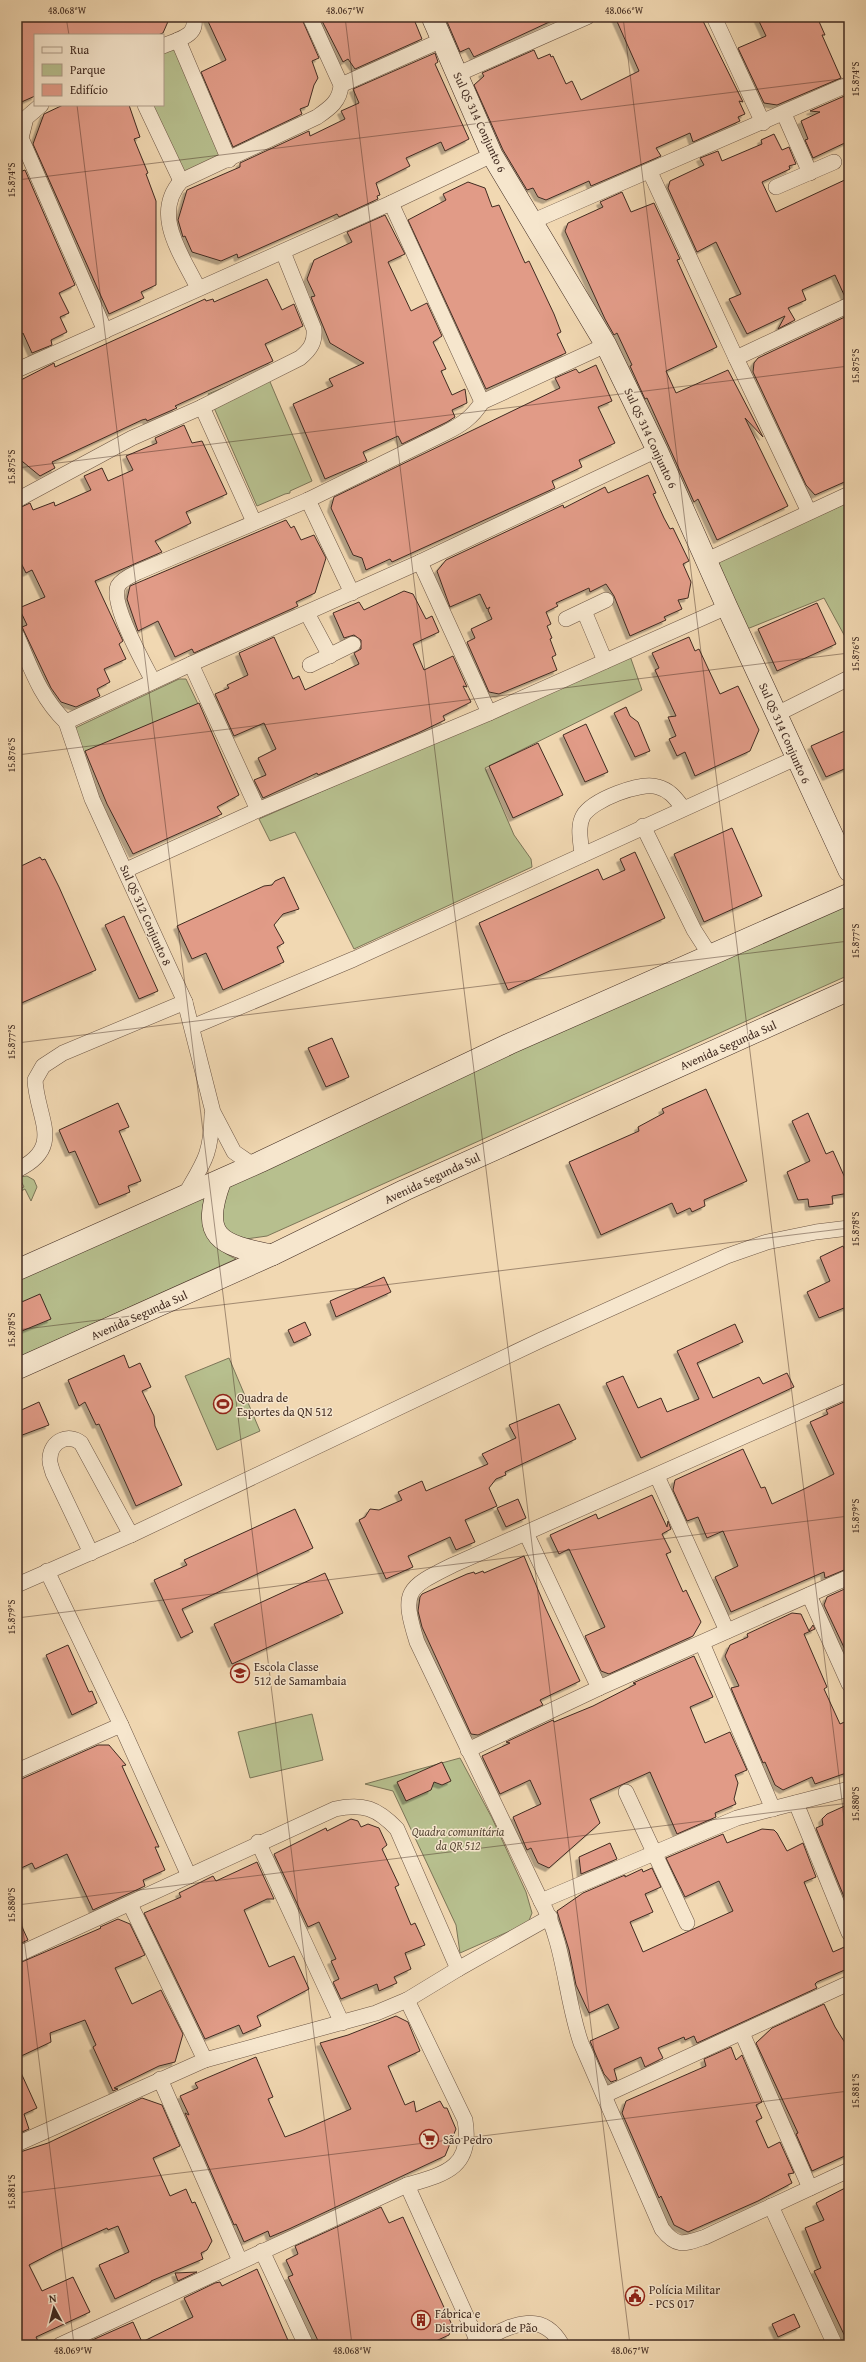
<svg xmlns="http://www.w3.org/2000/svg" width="866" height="2362" viewBox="0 0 866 2362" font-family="'Gentium Book Plus',serif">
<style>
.green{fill:#b7bf8e;stroke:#7c7558}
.building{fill:#e19b87;stroke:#412b21;filter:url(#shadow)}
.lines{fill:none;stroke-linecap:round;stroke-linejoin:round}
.street-casing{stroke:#6d5645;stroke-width:16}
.secondary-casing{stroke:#412b21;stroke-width:22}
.street{stroke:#f6e6cd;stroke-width:15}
.secondary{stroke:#f6e6cd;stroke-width:21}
.ticks{fill:none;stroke:#412b21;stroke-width:1;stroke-opacity:0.45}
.labels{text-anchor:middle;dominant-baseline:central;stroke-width:3;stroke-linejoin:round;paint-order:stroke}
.street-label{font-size:12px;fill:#412b21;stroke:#f6e6cd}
.poi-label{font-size:12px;fill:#412b21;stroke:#f6e6cd;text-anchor:start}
.park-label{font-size:12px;font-style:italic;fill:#594937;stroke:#f6e6cd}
.neatline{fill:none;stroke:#412b21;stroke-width:1.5}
.ticks-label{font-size:10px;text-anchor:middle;fill:#412b21}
</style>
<defs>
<filter id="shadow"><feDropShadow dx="-3.5" dy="3.5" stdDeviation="0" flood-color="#0004"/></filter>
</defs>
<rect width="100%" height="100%" fill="#f1d8b2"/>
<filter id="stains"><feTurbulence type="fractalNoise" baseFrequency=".005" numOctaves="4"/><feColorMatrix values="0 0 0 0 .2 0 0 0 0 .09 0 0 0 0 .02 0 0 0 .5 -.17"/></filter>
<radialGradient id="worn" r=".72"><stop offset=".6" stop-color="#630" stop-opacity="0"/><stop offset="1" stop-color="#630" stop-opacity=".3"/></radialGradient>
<g class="green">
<polygon points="178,42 225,158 183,176 150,105 163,105 163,48"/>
<polygon points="265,370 312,481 290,491 290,493 285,494 257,506 208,394"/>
<polygon points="849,502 849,644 824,598 747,629 718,562"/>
<polygon points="630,656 642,690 485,768 514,835 531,859 532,867 354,949 295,832 270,841 259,819"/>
<polygon points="179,679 186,679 198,704 84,752 73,729"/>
<polygon points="849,898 849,975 267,1236 246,1239 231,1236 219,1220 222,1191 245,1179 518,1047"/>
<polygon points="27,1176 34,1180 37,1187 31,1201 25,1189 17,1193 17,1190 24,1187 19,1177"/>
<path d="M206 1194C196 1225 206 1245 236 1259L17 1358V1280Z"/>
<polygon points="229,1358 260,1431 217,1450 185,1376"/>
<polygon points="312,1714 323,1760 250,1778 238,1732"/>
<polygon points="460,1758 492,1818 526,1892 532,1913 528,1923 460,1953 456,1925 393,1791 365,1784"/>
</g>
<g class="building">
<polygon points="17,17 170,17 163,33 158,35 35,35 35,96 17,104"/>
<polygon points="206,17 301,17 319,58 312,61 318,78 314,85 308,106 300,109 302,114 233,147 201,72 226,60"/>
<polygon points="320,17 413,17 422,39 355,69 348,59 343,62"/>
<polygon points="445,17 560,17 474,57 469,48 460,52"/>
<polygon points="615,17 701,17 743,102 739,101 745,114 738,117 740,121 693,142 690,133 656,148 661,156 591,186 589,181 546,200 538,197 533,188 527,190 503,150 474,85 484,76 482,73 534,50 538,59 550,54 551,57 553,56 566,84 572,81 581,100 639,71"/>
<polygon points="757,17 817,17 825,35 822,35 841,78 777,105 764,103 738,48 766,36"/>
<polygon points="435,53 438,62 435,64 469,139 445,151 441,142 406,158 410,166 376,183 380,195 377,196 378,199 339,217 337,214 238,258 237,254 221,261 192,252 185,236 183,237 178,220 187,190 240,167 240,163 309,131 310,136 345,119 341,111 359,103 353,89"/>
<polygon points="849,94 849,141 813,158 805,140 808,139 801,121 820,112 810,111"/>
<polygon points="63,105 129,105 140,137 134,139 148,173 146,174 156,201 156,285 141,292 144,298 109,314 33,144 44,114"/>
<polygon points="774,134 782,150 789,147 796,164 789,166 790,169 762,182 776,212 849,178 849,296 845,297 835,275 802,290 806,300 788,308 795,320 778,329 785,316 747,334 729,299 741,294 716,242 697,252 668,188 670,181 704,165 700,158 718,151 722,161 762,144 761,140"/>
<polygon points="25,170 75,285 59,293 69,313 60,317 67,332 51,340 52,345 32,353 23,333 17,337 17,173"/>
<polygon points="468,182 485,188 492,207 499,205 525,263 529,261 554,314 561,332 557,334 566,353 486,389 408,220 446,200 443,194"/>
<polygon points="622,192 631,212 654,203 680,259 677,260 686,280 717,347 666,371 676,393 728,370 763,437 745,418 788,506 717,540 698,499 694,502 647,398 645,399 630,366 632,365 617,333 614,335 605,319 565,231 568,223 603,207 600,202"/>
<polygon points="385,215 405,254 388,262 411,311 427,303 442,336 433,342 446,369 441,371 452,395 465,389 467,403 452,410 455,417 447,422 402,444 398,436 363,452 367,461 325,479 293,404 333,386 329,379 364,363 330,343 311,297 315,296 307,279 314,260 352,242 347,232"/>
<polygon points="267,279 282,310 294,304 303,326 265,344 273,361 175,406 177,408 147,421 146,419 142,420 52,462 55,468 40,476 17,457 17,382 54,363 55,367 205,299 206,301 213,299 214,302"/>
<polygon points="849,315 849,480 815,495 806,485 753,372 754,363 758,358"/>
<polygon points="596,365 612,401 598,407 615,443 579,460 582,467 552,481 555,488 392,562 390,559 366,570 362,558 353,555 331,508 334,497 560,388 555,378 576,369 579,373"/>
<polygon points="184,425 192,443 202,441 227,494 186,512 191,523 155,541 162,552 95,581 123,641 119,644 126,659 104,669 110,682 97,689 100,696 76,707 61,702 51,688 22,627 27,625 19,608 45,597 32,570 26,573 21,563 17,565 17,509 30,503 33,510 54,502 55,506 91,490 84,476 102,468 108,481 133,470 126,456 157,443 155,438"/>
<polygon points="648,475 656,493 653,494 664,518 670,529 673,528 689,561 683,564 691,582 688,598 678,600 682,609 664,617 666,620 630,636 614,596 606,584 590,592 589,588 556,603 558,606 546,612 551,624 547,626 552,638 550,639 556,655 552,657 557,670 499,694 489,692 467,642 475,638 471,629 492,619 488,610 490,607 487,609 480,594 450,607 437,571 446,560 563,505 564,508 605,487 608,493"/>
<polygon points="286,520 291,528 294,526 301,540 314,535 326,558 315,593 296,602 298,606 194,653 192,649 175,657 158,621 138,631 127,599 130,586"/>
<polygon points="404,591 413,594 426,619 432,616 439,632 413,644 424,670 453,656 467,687 463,686 471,702 443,716 445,720 418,733 318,775 317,773 263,798 254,780 266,775 258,758 276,749 264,723 234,736 215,694 229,688 227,685 248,675 239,653 274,637 293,679 299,676 305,690 359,664 354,653 361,649 361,640 354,635 344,638 333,613 359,602 364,610"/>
<polygon points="817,603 836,644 777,671 758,629"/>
<polygon points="689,637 695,651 699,649 720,694 738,686 759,730 750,751 695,776 685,752 677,756 669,739 676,736 668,717 676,716 655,670 659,668 652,653"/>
<polygon points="199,703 239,795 217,807 222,814 133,854 107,804 85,751"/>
<polygon points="626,707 630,716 638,722 650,751 635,757 614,713"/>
<polygon points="586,724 608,772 585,782 563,735"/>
<polygon points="849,729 849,767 826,777 811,746"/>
<polygon points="538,743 563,795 513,818 489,766"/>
<polygon points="732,828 762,896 704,922 674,854"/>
<polygon points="635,852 665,918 508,990 479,923 598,869 603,880 625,870 620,859"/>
<polygon points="40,857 42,860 45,859 59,887 96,970 17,1005 17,868"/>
<polygon points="284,877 299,909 283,914 274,925 284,943 277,947 284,962 223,990 206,953 192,959 177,926 264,886 272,885 275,881"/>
<polygon points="124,916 158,991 139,999 105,925"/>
<polygon points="332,1038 349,1077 326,1087 308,1048"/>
<polygon points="706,1089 747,1181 704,1200 705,1206 692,1212 690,1208 677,1214 672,1203 601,1235 569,1162 639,1131 638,1127 664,1113 662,1109"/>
<polygon points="118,1103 129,1127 119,1131 141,1181 128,1186 130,1192 99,1205 75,1151 69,1153 59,1130"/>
<polygon points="808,1113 826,1154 833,1151 849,1187 849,1193 832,1196 833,1204 809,1207 808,1199 798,1200 787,1172 810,1161 792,1121"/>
<polygon points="843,1246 849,1260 849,1306 819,1318 807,1292 830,1281 820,1257"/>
<polygon points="384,1277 391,1292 336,1317 330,1301"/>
<polygon points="40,1294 51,1319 17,1333 17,1304"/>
<polygon points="305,1322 311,1335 294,1343 288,1330"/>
<polygon points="735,1324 743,1342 697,1363 713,1398 759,1377 763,1384 787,1373 794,1387 641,1458 606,1383 623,1376 638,1408 661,1398 667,1412 699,1399 677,1351"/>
<polygon points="124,1355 129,1368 140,1363 151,1387 142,1391 154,1416 155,1426 182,1485 136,1506 99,1424 96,1425 85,1402 79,1406 68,1380"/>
<polygon points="39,1402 49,1425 17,1437 17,1412"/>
<polygon points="844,1402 849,1413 849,1568 825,1578 824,1572 731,1612 715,1577 738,1566 723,1531 707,1538 698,1517 687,1521 673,1490 675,1480 743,1449 761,1488 765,1487 772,1504 802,1490 834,1474 810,1422 828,1414 826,1410"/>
<polygon points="559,1404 576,1439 505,1472 506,1475 496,1479 489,1488 497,1506 465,1520 475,1542 456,1550 450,1537 408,1556 413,1567 386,1579 359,1520 365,1517 370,1509 379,1510 402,1500 398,1492 422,1481 426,1491 488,1464 482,1454 516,1438 509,1425"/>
<polygon points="652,1495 667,1527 668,1521 671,1529 662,1534 671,1552 666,1554 683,1592 686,1590 701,1622 693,1636 609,1674 601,1671 585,1636 605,1627 569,1549 559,1554 550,1535 596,1514 598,1519"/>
<polygon points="518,1499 526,1518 506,1527 497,1508"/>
<polygon points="295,1509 313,1548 182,1609 193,1632 181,1638 154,1580 187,1565 184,1560"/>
<polygon points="524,1556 546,1609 580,1681 540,1700 543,1705 478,1735 471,1734 422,1627 418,1611 420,1597 422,1594 467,1574 474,1572 475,1574 483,1571 484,1573"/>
<polygon points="325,1573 343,1613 232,1664 214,1624"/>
<polygon points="849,1587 849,1658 824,1605 827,1597"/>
<polygon points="792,1613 801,1614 809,1631 813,1625 815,1629 804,1634 827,1687 824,1689 840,1724 849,1720 849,1772 815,1784 812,1777 783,1790 775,1785 765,1762 763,1763 731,1688 739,1686 725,1656 730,1645 748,1637 747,1634"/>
<polygon points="68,1645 89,1692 92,1691 97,1703 72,1715 46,1655"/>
<polygon points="694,1656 713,1697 690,1707 705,1743 730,1732 747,1770 735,1775 738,1783 734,1799 736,1804 715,1813 716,1817 677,1834 650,1772 590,1799 600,1823 549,1868 538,1863 531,1848 527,1850 513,1817 541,1804 530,1780 500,1794 482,1756 510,1743 506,1742 553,1720 554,1722 593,1706 636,1684 633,1683"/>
<polygon points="98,1745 109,1745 126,1765 122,1766 159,1847 155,1847 165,1870 143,1880 145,1886 93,1910 67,1854 35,1869 32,1863 17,1870 17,1781"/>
<polygon points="442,1762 451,1781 442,1785 434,1782 431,1790 406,1801 397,1782"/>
<polygon points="849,1804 849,1909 816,1828 823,1825 822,1819 827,1814"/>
<polygon points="351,1819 358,1821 361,1827 368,1824 379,1828 387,1845 382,1849 399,1885 395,1887 411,1925 415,1923 425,1945 405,1953 411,1969 394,1977 397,1983 379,1991 377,1984 341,1999 333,1982 339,1979 331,1961 336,1959 319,1922 308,1927 274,1854 326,1828 327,1831"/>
<polygon points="762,1829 774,1830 777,1833 787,1851 803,1843 816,1877 804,1882 833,1952 849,1945 847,1969 817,1982 815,1984 817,1988 697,2043 694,2036 685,2040 684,2037 658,2048 663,2058 645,2067 641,2057 614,2069 617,2080 611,2082 604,2074 590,2041 619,2028 608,2004 589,2013 576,1985 569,1950 557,1911 583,1893 625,1875 625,1877 642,1869 643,1872 652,1868 661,1887 645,1894 653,1912 630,1922 643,1952 733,1911 719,1881 685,1897 666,1858 723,1834 727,1843"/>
<polygon points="610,1843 617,1859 581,1874 579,1857"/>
<polygon points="257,1862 274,1899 267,1899 244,1910 269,1967 294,1956 309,1989 257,2016 261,2026 243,2034 239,2025 205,2039 144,1913 181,1897 179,1893 213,1876 216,1881"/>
<polygon points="17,1916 28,1940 17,1945"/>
<polygon points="118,1919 130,1924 145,1955 115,1968 132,2004 161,1990 183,2034 175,2062 159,2066 114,2088 118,2089 113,2091 93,2047 96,2045 85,2020 50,2033 51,2042 17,2058 17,1978 21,1977 17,1964 101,1928 100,1927"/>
<polygon points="824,2004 835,2027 849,2049 849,2154 812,2171 796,2134 798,2133 756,2043 772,2028"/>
<polygon points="396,2016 408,2022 420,2051 388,2066 405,2105 414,2101 416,2112 440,2101 444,2108 447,2108 456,2129 445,2156 289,2229 270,2237 268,2231 244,2242 236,2224 234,2225 185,2113 189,2115 180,2096 198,2088 195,2083 256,2057 273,2097 268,2099 285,2137 301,2131 351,2109 320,2043 348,2035"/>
<polygon points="731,2047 736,2060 742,2055 762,2102 756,2105 762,2118 756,2121 768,2148 780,2142 794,2173 788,2174 792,2183 758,2201 688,2232 674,2225 661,2196 659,2198 622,2113 626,2101 706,2066 704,2059"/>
<polygon points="17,2064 37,2108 24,2114 29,2129 17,2134"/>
<polygon points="142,2098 162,2105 180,2146 153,2158 170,2196 186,2189 192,2203 195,2202 212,2241 207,2250 201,2253 203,2259 151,2281 151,2282 115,2299 99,2265 129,2252 118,2226 108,2230 107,2228 56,2251 29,2265 42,2291 73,2277 90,2312 36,2337 38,2341 28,2345 17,2345 17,2153 48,2143"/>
<polygon points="849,2186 849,2345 814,2271 821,2268 805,2228 824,2220 816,2203"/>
<polygon points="381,2207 389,2223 403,2217 452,2325 449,2335 427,2345 320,2345 288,2277 293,2275 286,2260 298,2254 295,2246"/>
<polygon points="257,2269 290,2345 81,2345 133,2322 142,2342 193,2317 184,2298 215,2283 220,2282 222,2286"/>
<polygon points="197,2272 178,2281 175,2273"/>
<polygon points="794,2314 800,2327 778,2337 772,2324"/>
</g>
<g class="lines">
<defs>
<g id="street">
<polyline points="714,17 763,123"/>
<polyline points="178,40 229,160"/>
<path d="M163 46C176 40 200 36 193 17"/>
<polyline points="458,74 587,17"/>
<polyline points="341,85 442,40"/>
<polyline points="41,105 26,118 21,138 105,331"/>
<polyline points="145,105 181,181"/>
<polyline points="784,114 810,173"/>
<polyline points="650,172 736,358"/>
<polyline points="776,187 834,162"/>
<polyline points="531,222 849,84"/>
<path d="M198 288C182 255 151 215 181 181L317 117C330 108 340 101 341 85L310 17"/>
<polyline points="17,370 391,203 492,155"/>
<polyline points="482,402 606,345"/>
<polyline points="202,407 254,522"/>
<polyline points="657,450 420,562 191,664 258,810 489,713 727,607"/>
<path d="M17 500 132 438 202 407 300 358C311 349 315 342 314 329L283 252"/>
<polyline points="308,500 352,593"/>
<polyline points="809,512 736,358 849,305"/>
<polyline points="707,560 849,494"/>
<polyline points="420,562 489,713"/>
<polyline points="584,611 605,661"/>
<polyline points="307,613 330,656"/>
<polyline points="566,619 606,600"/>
<path d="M17 636C31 668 40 697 66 722L191 664"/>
<polyline points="310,665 353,644"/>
<path d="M153 681C144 664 110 603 118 586 122 579 132 575 138 572L308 500 445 433C461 425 472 418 482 402L391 203"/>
<polyline points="777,714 849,678"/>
<polyline points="66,722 92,799 185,1002 213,1112 234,1152 253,1165"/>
<polyline points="643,826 694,930 710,955"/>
<path d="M582 855C581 842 577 827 583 816 592 800 641 781 658 787 670 790 676 799 683 808"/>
<polyline points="126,870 258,810"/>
<polyline points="192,1027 354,959 796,758"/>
<path d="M17 1170C65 1147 37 1119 35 1080L43 1066 63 1053 185 1002"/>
<path d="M185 1195C204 1162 211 1155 212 1115"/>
<polyline points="657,1476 727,1631"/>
<polyline points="526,1533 599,1688"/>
<path d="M91 1553 53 1473C52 1469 49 1463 50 1458 51 1441 68 1433 81 1443L131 1535"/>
<polyline points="47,1571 121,1725"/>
<polyline points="17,1585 131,1535 541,1340 727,1256 767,1242 816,1232 849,1228"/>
<polyline points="809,1595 849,1684"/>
<polyline points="702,1643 773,1809"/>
<polyline points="468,1750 599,1688 849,1577"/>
<polyline points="17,1771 121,1725 189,1876"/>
<path d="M849 1789 737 1818 541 1901C565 1944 565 1997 581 2043L662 2229C677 2248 684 2244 705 2237L849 2170"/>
<polyline points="626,1792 687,1923"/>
<polyline points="796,1803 849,1933"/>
<polyline points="258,1842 342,2023"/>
<path d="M541 1901 417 1642C401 1591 406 1588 453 1565L849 1390"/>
<polyline points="130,1904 205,2060"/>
<path d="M17 1955 335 1809C363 1803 377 1808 397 1829L458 1969 407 2000 465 2120C473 2168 445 2174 407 2185L60 2345"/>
<polyline points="458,1969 550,1917"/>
<polyline points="742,2033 810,2188"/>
<polyline points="160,2079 240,2261"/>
<polyline points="605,2095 849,1983"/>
<polyline points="17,2144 205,2060 376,2013 407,2000"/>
<polyline points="407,2185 478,2342"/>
<polyline points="771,2206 835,2345"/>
<polyline points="262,2251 306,2345"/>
<path d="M472 2345C503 2331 539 2304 562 2345"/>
</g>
<g id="secondary">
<polyline points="432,17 492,155 606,345 657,450 727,607 849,871"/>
<path d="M221 1180C199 1238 220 1245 272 1255"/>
<polyline points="17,1270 260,1162 509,1044 849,894"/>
<polyline points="17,1369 272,1255 405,1190 849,990"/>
</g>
</defs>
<use href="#street" class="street-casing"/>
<use href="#secondary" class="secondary-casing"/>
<use href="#street" class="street"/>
<use href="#secondary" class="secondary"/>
</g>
<path class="ticks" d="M66 17 69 35M345 17 630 2345M623 17 849 1858M77 105 352 2345M17 180 849 78M17 468 849 366M17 755 849 653M17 1043 849 941M17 1330 849 1228M17 1618 849 1516M17 1881 74 2345M17 1905 849 1803M17 2193 849 2091"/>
<defs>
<symbol id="stadium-ring" viewBox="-11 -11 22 22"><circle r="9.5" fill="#f6e6cd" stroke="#8f2418" stroke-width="1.5"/><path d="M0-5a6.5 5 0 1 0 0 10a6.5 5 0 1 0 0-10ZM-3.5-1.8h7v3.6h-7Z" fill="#8f2418"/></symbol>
<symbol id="school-ring" viewBox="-11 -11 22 22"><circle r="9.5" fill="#f6e6cd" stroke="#8f2418" stroke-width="1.5"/><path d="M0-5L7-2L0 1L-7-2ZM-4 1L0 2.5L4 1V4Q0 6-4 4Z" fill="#8f2418"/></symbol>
<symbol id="supermarket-ring" viewBox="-11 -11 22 22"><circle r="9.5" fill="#f6e6cd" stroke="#8f2418" stroke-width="1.5"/><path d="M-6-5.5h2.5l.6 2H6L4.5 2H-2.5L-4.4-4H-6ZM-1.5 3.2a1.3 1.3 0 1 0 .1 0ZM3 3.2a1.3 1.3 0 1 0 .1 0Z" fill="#8f2418"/></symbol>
<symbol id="civic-ring" viewBox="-11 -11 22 22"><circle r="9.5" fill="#f6e6cd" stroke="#8f2418" stroke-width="1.5"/><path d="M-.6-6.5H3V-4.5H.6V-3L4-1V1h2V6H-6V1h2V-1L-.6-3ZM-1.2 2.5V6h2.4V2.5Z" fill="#8f2418"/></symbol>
<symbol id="building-ring" viewBox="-11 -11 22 22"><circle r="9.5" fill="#f6e6cd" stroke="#8f2418" stroke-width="1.5"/><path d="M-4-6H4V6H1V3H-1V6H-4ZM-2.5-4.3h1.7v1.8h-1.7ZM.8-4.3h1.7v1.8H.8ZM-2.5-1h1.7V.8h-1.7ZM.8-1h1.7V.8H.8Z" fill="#8f2418"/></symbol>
</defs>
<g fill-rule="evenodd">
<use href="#stadium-ring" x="212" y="1393" width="22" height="22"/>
<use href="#school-ring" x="229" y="1662" width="22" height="22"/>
<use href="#supermarket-ring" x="418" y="2128" width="22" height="22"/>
<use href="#civic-ring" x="624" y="2285" width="22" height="22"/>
<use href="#building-ring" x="410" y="2309" width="22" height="22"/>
</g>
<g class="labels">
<g class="street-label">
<text transform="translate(480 122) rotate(65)">Sul QS 314 Conjunto 6</text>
<text transform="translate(651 438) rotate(65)">Sul QS 314 Conjunto 6</text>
<text transform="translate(785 733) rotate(66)">Sul QS 314 Conjunto 6</text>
<text transform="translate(146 915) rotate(66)">Sul QS 312 Conjunto 8</text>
<text transform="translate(728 1045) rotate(-24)">Avenida Segunda Sul</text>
<text transform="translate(432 1178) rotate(-25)">Avenida Segunda Sul</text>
<text transform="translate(139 1315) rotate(-24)">Avenida Segunda Sul</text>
</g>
<g class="poi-label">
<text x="237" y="1397">Quadra de<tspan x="237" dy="14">Esportes da QN 512</tspan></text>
<text x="254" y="1666">Escola Classe<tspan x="254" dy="14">512 de Samambaia</tspan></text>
<text x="443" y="2139">São Pedro</text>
<text x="649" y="2289">Polícia Militar<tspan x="649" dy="14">- PCS 017</tspan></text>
<text x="435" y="2313">Fábrica e<tspan x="435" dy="14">Distribuidora de Pão</tspan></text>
</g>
<g class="park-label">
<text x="458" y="1831">Quadra comunitária<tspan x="458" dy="14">da QR 512</tspan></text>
</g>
</g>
<rect width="866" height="2362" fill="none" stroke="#f1d8b2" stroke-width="44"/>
<rect x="34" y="34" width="130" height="72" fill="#f6e6cd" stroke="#ae9b88"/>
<rect x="42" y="47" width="20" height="6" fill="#f6e6cd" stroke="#ae9b88"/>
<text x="70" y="54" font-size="12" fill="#412b21">Rua</text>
<rect x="42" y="64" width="20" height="12" fill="#b7bf8e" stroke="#ae9b88"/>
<text x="70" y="74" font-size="12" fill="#412b21">Parque</text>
<rect x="42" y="84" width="20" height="12" fill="#e19b87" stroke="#ae9b88"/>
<text x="70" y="94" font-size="12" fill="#412b21">Edifício</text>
<g transform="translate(54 2308) rotate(353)" stroke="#f6e6cd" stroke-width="3" paint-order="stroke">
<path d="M0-3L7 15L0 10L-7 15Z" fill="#412b21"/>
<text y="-6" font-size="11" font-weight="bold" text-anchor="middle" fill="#412b21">N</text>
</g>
<rect x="22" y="22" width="822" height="2318" class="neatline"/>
<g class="ticks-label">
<text x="67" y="14">48.068°W</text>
<text x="345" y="14">48.067°W</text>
<text x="624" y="14">48.066°W</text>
<text transform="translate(855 79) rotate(-90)" y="4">15.874°S</text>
<text transform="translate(11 180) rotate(-90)" y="4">15.874°S</text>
<text transform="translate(855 366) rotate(-90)" y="4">15.875°S</text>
<text transform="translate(11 467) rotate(-90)" y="4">15.875°S</text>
<text transform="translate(855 654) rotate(-90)" y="4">15.876°S</text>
<text transform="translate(11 755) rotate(-90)" y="4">15.876°S</text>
<text transform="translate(855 941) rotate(-90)" y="4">15.877°S</text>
<text transform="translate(11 1042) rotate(-90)" y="4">15.877°S</text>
<text transform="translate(855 1229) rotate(-90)" y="4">15.878°S</text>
<text transform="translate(11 1330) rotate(-90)" y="4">15.878°S</text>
<text transform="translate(855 1516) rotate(-90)" y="4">15.879°S</text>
<text transform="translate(11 1617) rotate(-90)" y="4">15.879°S</text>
<text transform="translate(855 1804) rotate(-90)" y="4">15.880°S</text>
<text transform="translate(11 1905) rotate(-90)" y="4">15.880°S</text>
<text transform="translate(855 2091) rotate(-90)" y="4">15.881°S</text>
<text transform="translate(11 2192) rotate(-90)" y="4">15.881°S</text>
<text x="73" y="2354">48.069°W</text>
<text x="352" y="2354">48.068°W</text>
<text x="630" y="2354">48.067°W</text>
</g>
<rect width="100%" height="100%" filter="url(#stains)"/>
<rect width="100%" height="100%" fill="url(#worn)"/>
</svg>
